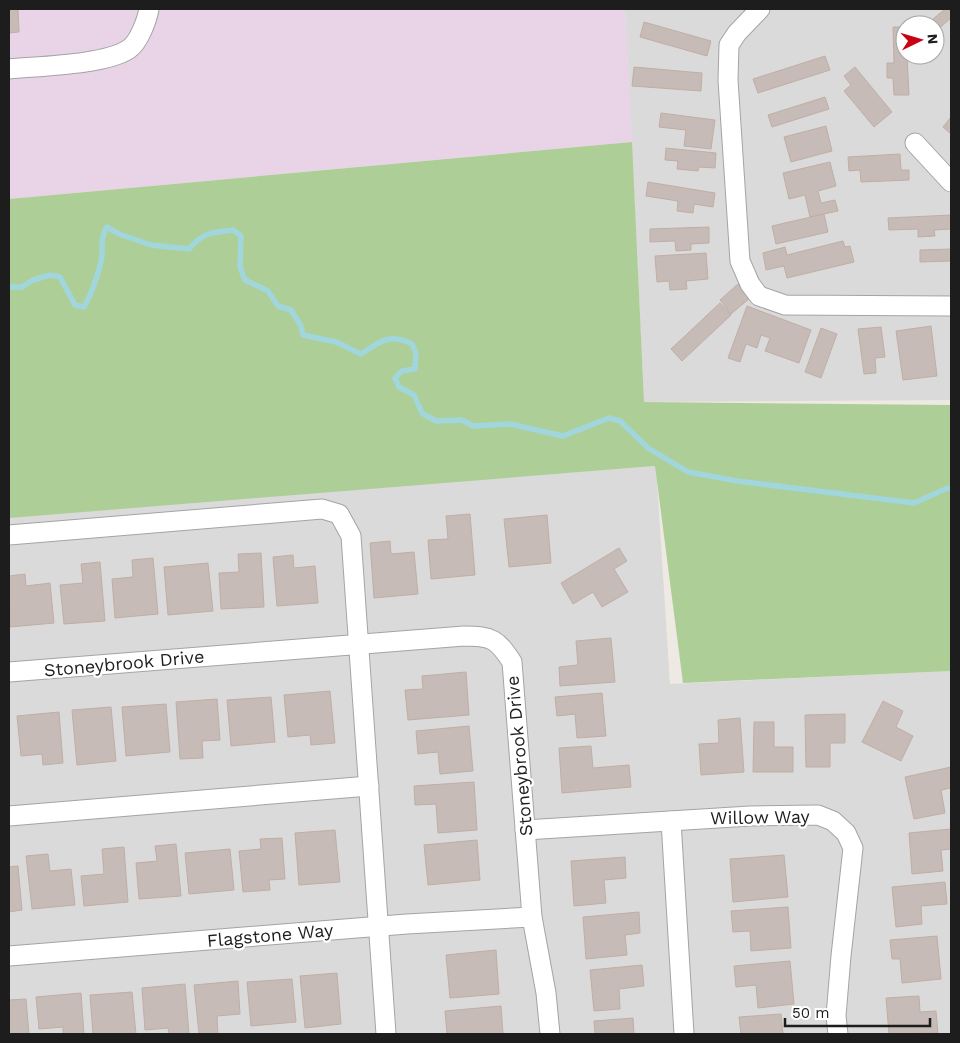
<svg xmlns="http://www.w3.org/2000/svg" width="960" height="1043" viewBox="0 0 960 1043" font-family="'Work Sans',sans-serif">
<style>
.residential{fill:#dbdada;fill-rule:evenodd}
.industrial{fill:#e8d4e6}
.forest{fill:#adce97}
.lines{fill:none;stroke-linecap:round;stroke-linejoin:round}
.stream{stroke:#a2d6dd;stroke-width:5.5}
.building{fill:#c6bbb6;stroke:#c0aea5}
.minor-casing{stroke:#a4a4a4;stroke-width:21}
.minor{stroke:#fff;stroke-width:19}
.labels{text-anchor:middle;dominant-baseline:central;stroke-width:4.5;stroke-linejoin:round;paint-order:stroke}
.street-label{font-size:18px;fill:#1d1d1d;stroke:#fff}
</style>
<rect width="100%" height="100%" fill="#eee9e3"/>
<g class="residential">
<path d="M625 9H951V400L644 402ZM905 25H935V55H905Z"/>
<polygon points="656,466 670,684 951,671 951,1034 9,1034 9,515"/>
</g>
<polygon class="industrial" points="9,9 625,9 632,142 9,199"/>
<polygon class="forest" points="632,142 644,402 951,405 951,671 683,683 655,466 9,518 9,199"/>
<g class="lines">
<path class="stream" d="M9 287H22L33 280 50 275 60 277 75 305 84 307C92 293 97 278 101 262 104 249 99 239 107 227L119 234 151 245 189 249C202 233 212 232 233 230L241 236 240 267 245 280 268 291 278 306 291 310 301 326 303 335 336 342 361 354C381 341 389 333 412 344L416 353 415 369 402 371 395 378 399 387 414 395 422 413 436 421 462 420 473 426 510 424 563 436 609 418 620 421 648 448 688 472 737 481 914 503 948 488 951 489"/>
</g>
<g class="building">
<polygon points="9,9 18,9 19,32 9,33"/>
<polygon points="945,9 951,9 951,18 935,32 935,25 926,25"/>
<polygon points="644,22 711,41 707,56 640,37"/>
<polygon points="893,27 905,27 905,55 907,55 909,95 894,95 893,78 887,78 887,63 894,63"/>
<polygon points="825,56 830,70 758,93 753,79"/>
<polygon points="634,67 702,73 701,91 632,86"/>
<polygon points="855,67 892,112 874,127 844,91 851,85 844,76"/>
<polygon points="825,97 829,109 772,127 768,115"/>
<polygon points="661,113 715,120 711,149 684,146 686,130 659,127"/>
<polygon points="951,117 951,134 943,127"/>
<polygon points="826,126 832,151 791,162 784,137"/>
<polygon points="666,148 716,153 715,168 699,167 698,171 677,169 678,161 665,160"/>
<polygon points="900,154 901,170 909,170 909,180 861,182 860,170 849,171 848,157"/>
<polygon points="830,162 836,186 818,191 821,203 835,200 838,211 810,217 805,195 789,199 783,173"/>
<polygon points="648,182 715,193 713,207 694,204 693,213 677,211 678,201 646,196"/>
<polygon points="824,214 828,232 776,244 772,226"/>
<polygon points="951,215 951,229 934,230 935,236 918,237 918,229 889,230 888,218"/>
<polygon points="709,227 709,243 691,244 691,250 676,251 675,241 650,242 650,229"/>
<polygon points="843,241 845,247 850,246 854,262 787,278 784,266 766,270 763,253 785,247 787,255"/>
<polygon points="951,249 951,261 920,262 920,250"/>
<polygon points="706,253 708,279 686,281 687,289 670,290 669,281 657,282 655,256"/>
<polygon points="738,284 750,298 731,314 720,300"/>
<polygon points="720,303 731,315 682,361 671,349"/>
<polygon points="747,306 811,330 799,363 765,351 770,338 761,335 757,348 746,344 740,362 728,358"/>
<polygon points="931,326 937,376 903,380 896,331"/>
<polygon points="881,327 885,357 875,358 876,373 864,374 858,329"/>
<polygon points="821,328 837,334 821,378 805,372"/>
<polygon points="470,514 475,575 431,579 428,540 448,539 446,516"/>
<polygon points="547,515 551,563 509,567 504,519"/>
<polygon points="390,541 391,554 414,552 418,594 374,598 370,543"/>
<polygon points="619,548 627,561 614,569 628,592 602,607 593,592 573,604 561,583"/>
<polygon points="261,553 264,607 221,609 219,573 239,572 238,554"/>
<polygon points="293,555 294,568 315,566 318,603 277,606 273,557"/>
<polygon points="153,558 158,614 115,618 112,579 133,577 132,560"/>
<polygon points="100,562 105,621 64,624 60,585 83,583 81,564"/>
<polygon points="208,563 213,611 168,615 164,567"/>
<polygon points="25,574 26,586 50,583 54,623 10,627 9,576"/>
<polygon points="611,638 615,682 560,686 559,667 578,665 576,641"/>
<polygon points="466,672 469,715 408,720 405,690 423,689 422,676"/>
<polygon points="330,691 335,743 311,745 310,735 288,737 284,695"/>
<polygon points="602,693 606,736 577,738 575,714 557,716 555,697"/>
<polygon points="271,697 275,742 231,746 227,700"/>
<polygon points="217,699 220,740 202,741 203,758 180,759 176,702"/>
<polygon points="883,701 903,711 896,727 913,736 901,761 862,742"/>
<polygon points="166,704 170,752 126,756 122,707"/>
<polygon points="111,707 116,761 77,765 72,710"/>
<polygon points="59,712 63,763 43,765 42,754 21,756 17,716"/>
<polygon points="845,714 845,743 830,743 830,767 806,767 805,715"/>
<polygon points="740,718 744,772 701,775 699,744 719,743 718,720"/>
<polygon points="754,722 774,722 774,747 793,747 793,772 753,772"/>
<polygon points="469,726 473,771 440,774 438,752 418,754 416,731"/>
<polygon points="591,746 593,768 629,765 631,787 562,793 559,748"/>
<polygon points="951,767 951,788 941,790 945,813 914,819 905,777"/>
<polygon points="474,782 477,830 438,833 436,804 415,805 414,786"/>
<polygon points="951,829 951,849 941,850 943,871 912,874 909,833"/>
<polygon points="335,830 340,882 299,885 295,833"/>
<polygon points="282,838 285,879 269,880 270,890 243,892 239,851 261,849 260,839"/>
<polygon points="477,840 480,880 428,885 424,845"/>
<polygon points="176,844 181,896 139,899 136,863 157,861 155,846"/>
<polygon points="124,847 128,902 84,906 81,876 104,874 102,849"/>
<polygon points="230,849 234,890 189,894 185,853"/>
<polygon points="48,854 50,871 71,869 75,905 32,909 26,856"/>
<polygon points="784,855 788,897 733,902 730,859"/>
<polygon points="625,857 626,878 604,880 606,903 574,906 571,861"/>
<polygon points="18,866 22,910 9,912 9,867"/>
<polygon points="945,882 947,904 921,906 922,924 896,927 892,887"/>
<polygon points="788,907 791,948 751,951 750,931 733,932 731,911"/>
<polygon points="639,912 640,933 625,935 627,955 586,959 583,917"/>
<polygon points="937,936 941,979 902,983 900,959 892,959 890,940"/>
<polygon points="496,950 499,994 450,998 446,955"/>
<polygon points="790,961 794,1004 758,1008 756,985 736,987 734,966"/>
<polygon points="642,965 644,986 619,989 620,1009 594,1011 590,970"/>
<polygon points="337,973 341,1024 305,1028 300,976"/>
<polygon points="292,979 296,1022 251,1026 247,982"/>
<polygon points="238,981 240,1014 217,1016 218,1034 199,1034 194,985"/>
<polygon points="185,984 189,1034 169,1034 168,1028 145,1030 142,988"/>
<polygon points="132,992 136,1034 93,1034 90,995"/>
<polygon points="81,993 84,1034 63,1034 63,1027 39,1029 36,997"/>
<polygon points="919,996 920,1012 936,1011 938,1033 889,1034 886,998"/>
<polygon points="26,999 29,1034 9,1034 9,1000"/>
<polygon points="501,1006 503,1034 447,1034 445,1011"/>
<polygon points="781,1014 783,1034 741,1034 739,1017"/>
<polygon points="633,1018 634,1034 595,1034 594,1021"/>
</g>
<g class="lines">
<defs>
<g id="minor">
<polyline points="760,9 737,33 729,45 728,80 740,261 750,284 759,296 785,305 951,306"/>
<path d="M9 69C40 66 105 65 129 49 139 42 147 20 149 9"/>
<polyline points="915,143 951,182"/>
<polyline points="9,535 322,509 339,514 351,536 386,1034"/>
<path d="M9 672 464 636C492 636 497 639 512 662L532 917 546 993 550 1034"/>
<polyline points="9,816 369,786"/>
<polyline points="671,821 684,1034"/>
<polyline points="525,830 750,816 818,815 833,821 846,833 853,848 841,956 836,1016 838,1034"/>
<polyline points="9,956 407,924 532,917"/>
</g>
</defs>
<use href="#minor" class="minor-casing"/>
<use href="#minor" class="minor"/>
</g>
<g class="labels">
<g class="street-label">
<text transform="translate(124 663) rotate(-5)">Stoneybrook Drive</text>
<text transform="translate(519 756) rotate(-95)">Stoneybrook Drive</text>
<text transform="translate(760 817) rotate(-1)">Willow Way</text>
<text transform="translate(270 935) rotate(-5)">Flagstone Way</text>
</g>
</g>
<rect width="960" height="1043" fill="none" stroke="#1d1d1d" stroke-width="20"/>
<g transform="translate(920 40) rotate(85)"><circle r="24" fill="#ffffff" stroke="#a5a5a5"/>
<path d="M0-4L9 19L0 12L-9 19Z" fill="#ca0015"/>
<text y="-8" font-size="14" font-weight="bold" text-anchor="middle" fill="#1d1d1d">N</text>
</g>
<path d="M785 1018v8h145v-8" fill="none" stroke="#1d1d1d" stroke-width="2.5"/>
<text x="792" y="1018" font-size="15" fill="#1d1d1d" stroke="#ffffff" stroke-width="4" paint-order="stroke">50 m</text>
</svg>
